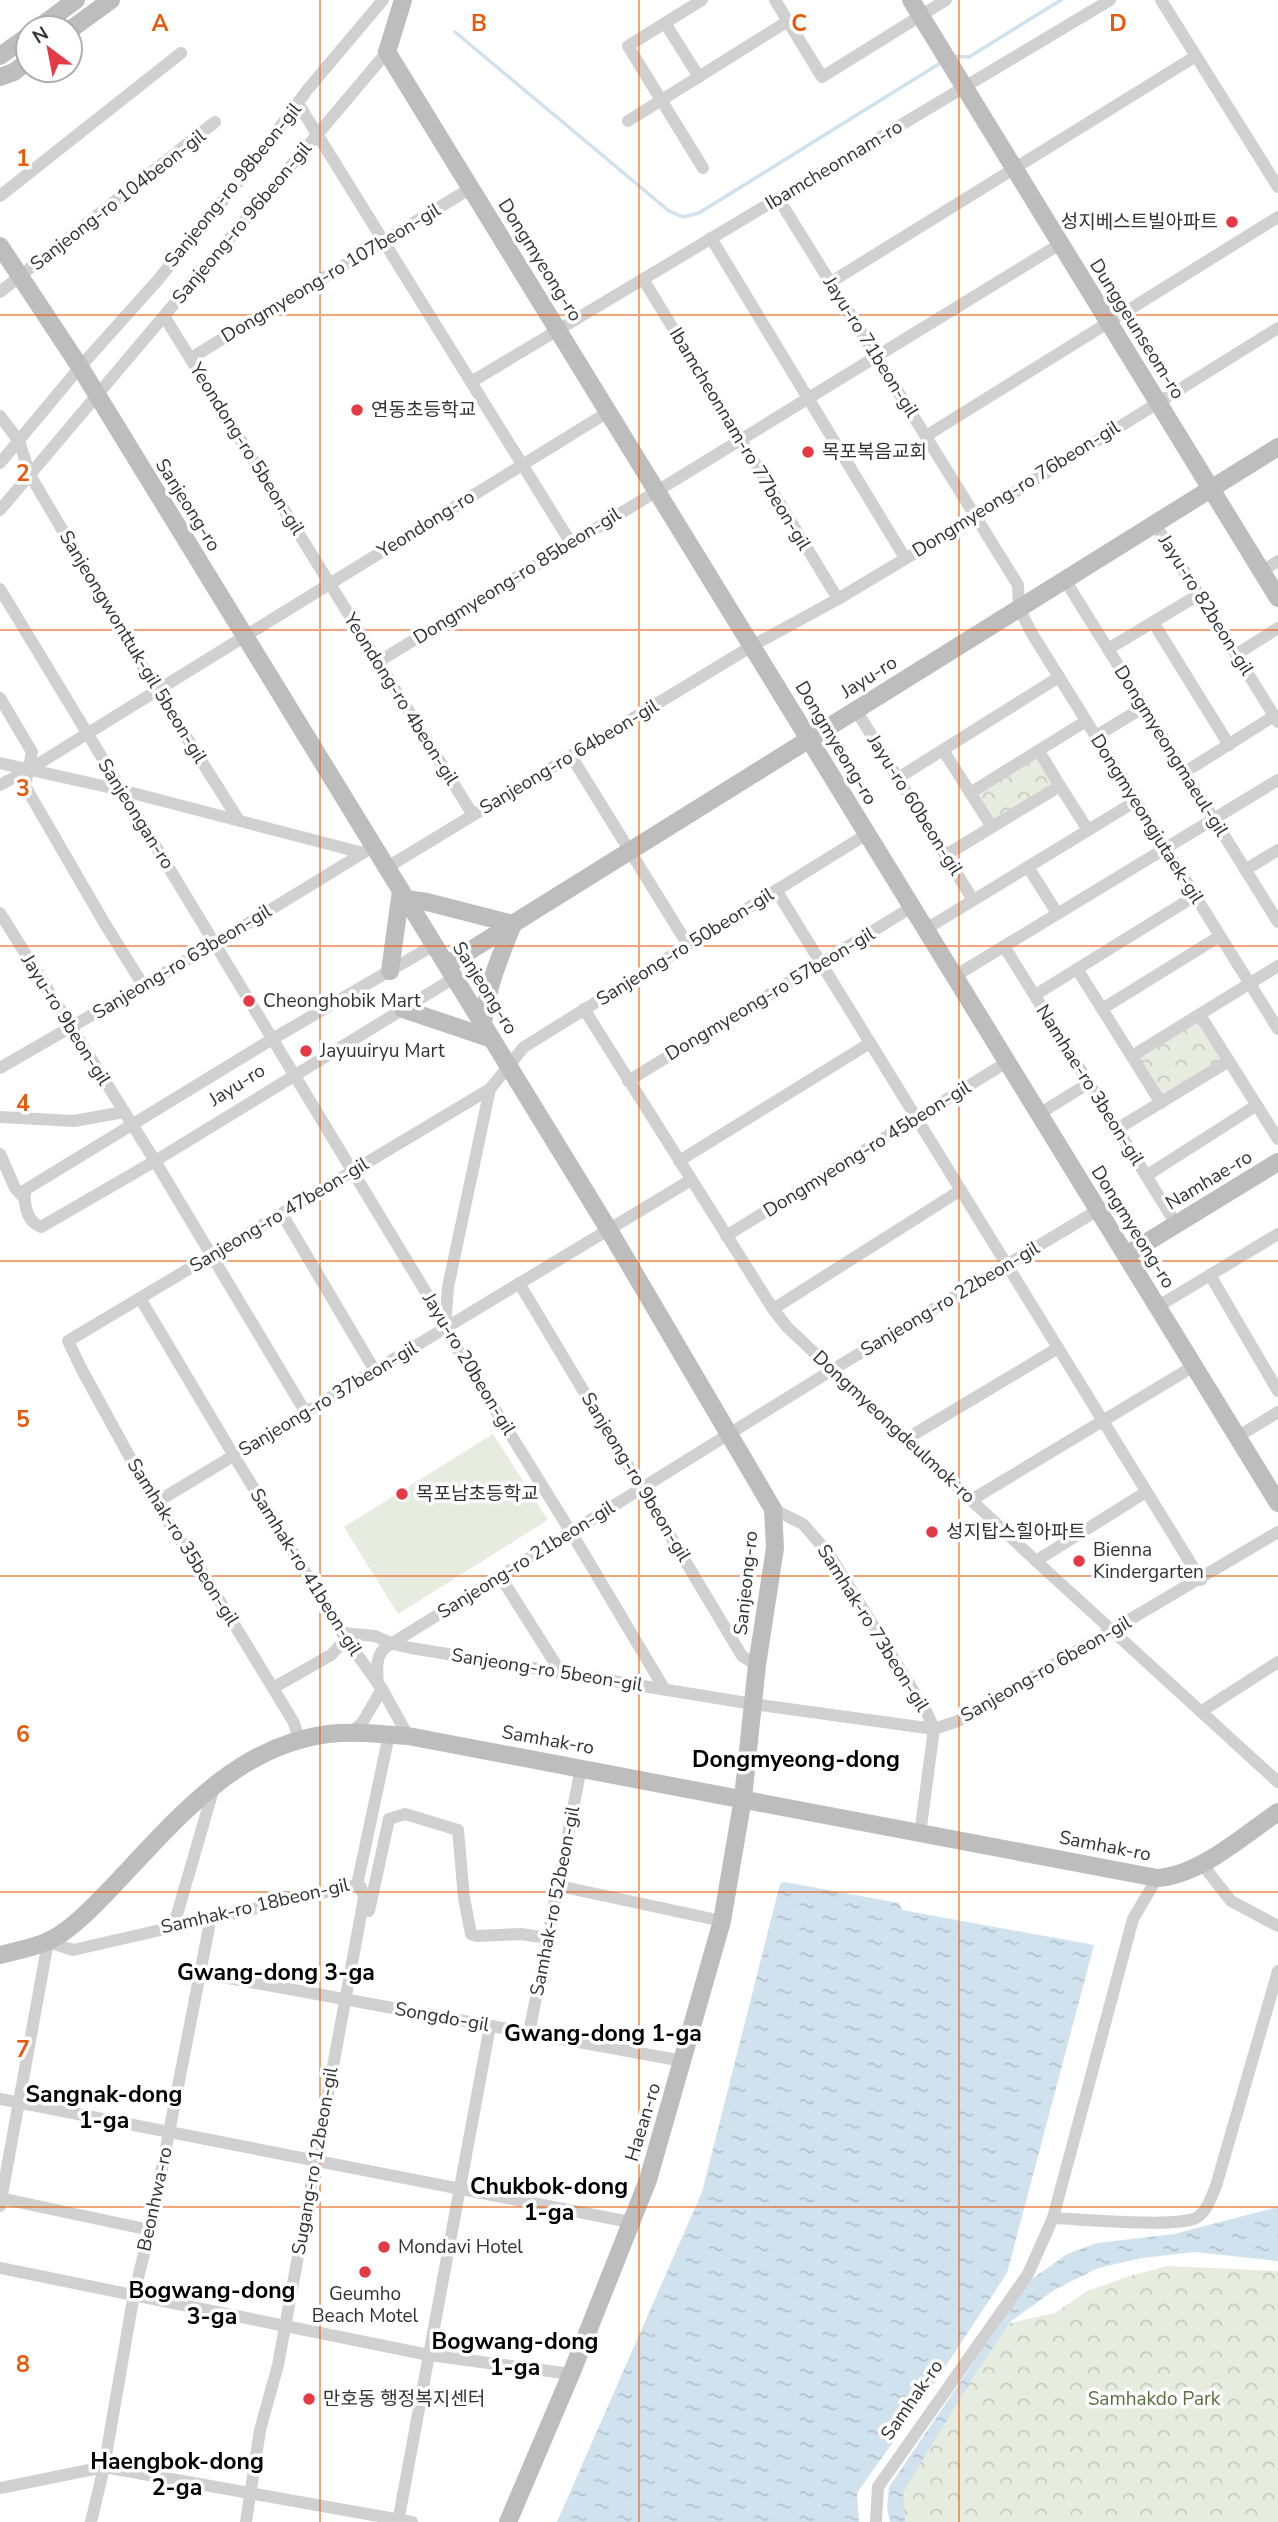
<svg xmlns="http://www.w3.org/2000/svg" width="1278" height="2522" viewBox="0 0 1278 2522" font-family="'Nunito Sans','Noto Sans KR',sans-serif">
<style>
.park{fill:url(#park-crowns)}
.pitch{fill:#e6ecdf}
.water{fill:url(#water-ripples)}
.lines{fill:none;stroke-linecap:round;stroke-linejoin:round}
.stream{stroke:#cfe2ee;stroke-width:3.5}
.street{stroke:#d0d0d0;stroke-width:12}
.secondary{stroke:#bdbdbd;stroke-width:18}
.grid{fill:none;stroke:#e8590c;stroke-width:2;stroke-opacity:0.55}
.poi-dot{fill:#e63946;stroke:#fff;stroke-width:2.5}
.labels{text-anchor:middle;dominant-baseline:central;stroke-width:7;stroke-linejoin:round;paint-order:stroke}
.street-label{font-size:19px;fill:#333;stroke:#fff}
.poi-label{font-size:19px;fill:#333;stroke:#fff;text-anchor:start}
.park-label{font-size:19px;fill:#56703f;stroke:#fff}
.quarter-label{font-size:23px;font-weight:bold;fill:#000;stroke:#fff}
.grid-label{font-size:23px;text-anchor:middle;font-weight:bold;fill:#e8590c;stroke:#fff;stroke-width:7;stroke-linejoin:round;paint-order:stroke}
</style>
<defs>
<pattern id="park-crowns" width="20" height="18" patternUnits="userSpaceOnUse" patternTransform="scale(1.75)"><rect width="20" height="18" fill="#e6ecdf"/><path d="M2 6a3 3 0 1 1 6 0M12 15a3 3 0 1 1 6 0" fill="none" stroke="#c6cbc0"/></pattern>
<pattern id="water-ripples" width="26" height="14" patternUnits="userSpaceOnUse" patternTransform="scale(1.75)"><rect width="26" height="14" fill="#cfe2ee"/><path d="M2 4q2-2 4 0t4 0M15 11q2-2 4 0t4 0" fill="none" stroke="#b2c2cd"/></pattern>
</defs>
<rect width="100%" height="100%" fill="#fff"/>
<g class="park">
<polygon points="1039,757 1055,784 993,823 976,796"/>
<polygon points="1199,1019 1225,1059 1162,1098 1137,1058"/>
<polygon points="1167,2266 1278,2271 1278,2522 897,2522 898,2487 1009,2323 1055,2313 1087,2291 1130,2276"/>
</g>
<polygon class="pitch" points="493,1434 548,1520 398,1614 344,1527"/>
<g class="water">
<polygon points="784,1882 899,1903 902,1910 1094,1945 1007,2273 936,2381 857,2493 859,2522 557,2522 702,2192 780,1884"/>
<polygon points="1278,2207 1278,2261 1194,2252 1142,2258 1098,2268 1054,2290 1010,2322 973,2377 903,2492 905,2522 890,2522 887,2508 889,2487 1028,2282 1067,2254 1097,2243 1174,2234"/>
</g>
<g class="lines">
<g class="stream">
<polyline points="455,32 669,211 683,217 699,213 942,62"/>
<polyline points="952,56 969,57 1061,0"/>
</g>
<g class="street">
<polyline points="702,0 628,46 703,168"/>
<polyline points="775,0 822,77 946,0"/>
<polyline points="1161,0 1278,187"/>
<polyline points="665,23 699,77"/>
<polyline points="299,105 571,543"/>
<polyline points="628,121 788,21"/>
<polyline points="0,196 181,53"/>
<polyline points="778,198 1018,585 1019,608 1031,632 1278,1029"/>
<polyline points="711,238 905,558"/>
<polyline points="643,279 838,599"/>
<polyline points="831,282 1196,56"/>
<polyline points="0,292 215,122"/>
<polyline points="164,316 473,815"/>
<polyline points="191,358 471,188"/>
<polyline points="471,382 1110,0"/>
<polyline points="0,416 19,441 30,475 156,689 238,819"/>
<polyline points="926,436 1278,217"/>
<polyline points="0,463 80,367 157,281 248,170 308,89 383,0"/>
<polyline points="0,510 387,52"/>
<polyline points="1155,524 1278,722"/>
<polyline points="1262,571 1278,561"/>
<polyline points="1065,580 1278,922"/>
<path d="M0 589C143 826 288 1062 430 1299L445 1329 571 1532 665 1690"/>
<polyline points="1153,622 1229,745"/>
<polyline points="1108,649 1200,594"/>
<polyline points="1237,654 1278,628"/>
<polyline points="378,662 1060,244"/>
<polyline points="0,698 32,752 25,786 105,924 143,985"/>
<polyline points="856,710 973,900"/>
<polyline points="1096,736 1144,707"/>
<polyline points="943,750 992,827 1060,786 1088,830"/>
<polyline points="1039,751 1060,786"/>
<polyline points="571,756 688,945"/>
<polyline points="0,763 121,790 363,853 366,851"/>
<polyline points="1185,772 1274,716"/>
<polyline points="898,778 1059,677"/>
<polyline points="0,785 30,769 608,412"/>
<polyline points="970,793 1086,721"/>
<polyline points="946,855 992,827"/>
<polyline points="1028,867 1057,913"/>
<polyline points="386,868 752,646 838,599 975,517 1278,328"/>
<polyline points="1245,870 1278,850"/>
<polyline points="776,890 1201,1580"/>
<polyline points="0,913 155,1161 306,1413"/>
<polyline points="926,929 1136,801"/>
<path d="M434 945 274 1038 25 1190C24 1204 26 1221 41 1227L155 1161 454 978"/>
<polyline points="1004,946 1176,1224"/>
<polyline points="1077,969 1161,1103"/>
<polyline points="955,976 1278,780"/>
<polyline points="1035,995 1195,896"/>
<polyline points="584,1009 773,1309 787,1327 1036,1561 1278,1782"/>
<polyline points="1102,1009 1220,936"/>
<polyline points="1200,1015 1278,1139"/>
<polyline points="1132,1056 1278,966"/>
<polyline points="0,1068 216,943 363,853"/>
<polyline points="628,1081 912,907"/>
<polyline points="1039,1114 1089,1083"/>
<polyline points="0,1117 74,1121 124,1112"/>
<polyline points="1117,1129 1229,1061"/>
<polyline points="0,1154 15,1188 24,1198"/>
<polyline points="679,1161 870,1043"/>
<polyline points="1146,1176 1257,1105"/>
<polyline points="282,1214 375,1371"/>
<polyline points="726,1236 1007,1062"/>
<polyline points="1210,1275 1278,1391"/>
<polyline points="519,1283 742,1656 757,1665"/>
<polyline points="140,1298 234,1456 346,1639 382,1689 408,1736"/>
<polyline points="1157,1307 1278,1234"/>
<polyline points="773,1309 961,1190"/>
<polyline points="445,1328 448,1287 490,1089 524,1047 867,834"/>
<polyline points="1237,1437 1278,1412"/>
<polyline points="906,1439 1058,1348"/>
<polyline points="973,1499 1194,1366"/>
<polyline points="155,1503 691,1180"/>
<polyline points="773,1509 803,1524 829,1554 927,1713 934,1729 920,1834"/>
<polyline points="1036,1561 1146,1492"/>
<polyline points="500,1576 560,1671"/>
<polyline points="342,1633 375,1636 393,1644 411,1648 753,1704 934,1729 958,1721 1278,1532"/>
<path d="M378 1684C377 1669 375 1656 386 1647L832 1370 1098 1210"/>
<polyline points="273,1688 331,1655 346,1639"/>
<polyline points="1202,1711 1278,1662"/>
<polyline points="351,1733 362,1723 382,1689"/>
<polyline points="300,1740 293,1721 201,1570 155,1503 82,1370 68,1341 490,1089"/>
<polyline points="1202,1864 1231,1901 1278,1926"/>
<polyline points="357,1885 389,1735"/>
<polyline points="559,1886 722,1921"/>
<polyline points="369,1911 389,1819 405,1814 458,1830 464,1898 471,1934 477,1936 521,1934 548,1938"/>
<polyline points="174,1925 214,1787"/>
<polyline points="201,1973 683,2061"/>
<polyline points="529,2033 581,1768"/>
<polyline points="0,2099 630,2222"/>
<polyline points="0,2198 150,2230"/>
<polyline points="0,2206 48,1942 73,1950 357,1885"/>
<path d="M1053 2218C1081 2219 1175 2228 1196 2218 1207 2212 1211 2197 1216 2186L1278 1971"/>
<polyline points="0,2268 429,2355 571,2374"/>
<polyline points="0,2488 104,2467 412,2522"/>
<polyline points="91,2522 104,2467 134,2294 150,2230 211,1917"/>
<polyline points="246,2522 260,2430 278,2365 364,1898 361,1887 357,1885"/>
<polyline points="398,2522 490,2026"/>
<polyline points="876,2522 878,2487 1028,2274 1053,2218 1133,1919 1157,1878"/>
</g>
<g class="secondary">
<polyline points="403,0 387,52 1278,1503"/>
<polyline points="911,0 1278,598"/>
<polyline points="38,28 76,0"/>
<polyline points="70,30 111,0"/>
<polyline points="0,56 28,36"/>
<polyline points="0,77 14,72 28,61"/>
<polyline points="0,246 80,367 609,1230 773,1509 775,1548 757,1665 743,1798 722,1921 648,2180 571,2374 508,2522"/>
<path d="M406 899 427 902 513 924C499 959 487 987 483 1024"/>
<polyline points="447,965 1278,447"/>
<polyline points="390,971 401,891"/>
<polyline points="403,1009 492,1039"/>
<polyline points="1126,1255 1278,1162"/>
<path d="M0 1955C15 1951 32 1948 46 1942 69 1933 98 1902 115 1884 176 1820 235 1746 328 1734 355 1731 382 1734 408 1736L1157 1878C1199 1876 1244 1835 1278 1812"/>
</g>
</g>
<path class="grid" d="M320 0V2522M639 0V2522M959 0V2522M0 315H1278M0 630H1278M0 946H1278M0 1261H1278M0 1576H1278M0 1892H1278M0 2207H1278"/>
<g class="poi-dot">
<circle cx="1232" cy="222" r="7"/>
<circle cx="357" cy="410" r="7"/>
<circle cx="808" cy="452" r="7"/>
<circle cx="249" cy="1001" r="7"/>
<circle cx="306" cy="1051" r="7"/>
<circle cx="402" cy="1494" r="7"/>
<circle cx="932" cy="1532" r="7"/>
<circle cx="1079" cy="1561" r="7"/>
<circle cx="384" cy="2247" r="7"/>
<circle cx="365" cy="2272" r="7"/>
<circle cx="309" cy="2399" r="7"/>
</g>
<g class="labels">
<g class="street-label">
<text transform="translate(834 165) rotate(-31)">Ibamcheonnam-ro</text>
<text transform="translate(233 185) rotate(-51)">Sanjeong-ro 98beon-gil</text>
<text transform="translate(118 200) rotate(-38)">Sanjeong-ro 104beon-gil</text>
<text transform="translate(242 223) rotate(-50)">Sanjeong-ro 96beon-gil</text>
<text transform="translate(540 260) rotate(58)">Dongmyeong-ro</text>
<text transform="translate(331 273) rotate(-31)">Dongmyeong-ro 107beon-gil</text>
<text transform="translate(1137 329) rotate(58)">Dunggeunseom-ro</text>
<text transform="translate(871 347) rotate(58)">Jayu-ro 71beon-gil</text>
<text transform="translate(740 439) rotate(59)">Ibamcheonnam-ro 77beon-gil</text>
<text transform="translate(247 449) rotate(58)">Yeondong-ro 5beon-gil</text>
<text transform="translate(1016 489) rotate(-32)">Dongmyeong-ro 76beon-gil</text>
<text transform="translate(188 505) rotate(58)">Sanjeong-ro</text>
<text transform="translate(426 524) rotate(-32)">Yeondong-ro</text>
<text transform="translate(517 576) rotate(-32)">Dongmyeong-ro 85beon-gil</text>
<text transform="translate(1206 605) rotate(58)">Jayu-ro 82beon-gil</text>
<text transform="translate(133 647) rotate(59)">Sanjeongwonttuk-gil 5beon-gil</text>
<text transform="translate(869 677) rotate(-32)">Jayu-ro</text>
<text transform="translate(401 699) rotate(58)">Yeondong-ro 4beon-gil</text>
<text transform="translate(836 743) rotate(59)">Dongmyeong-ro</text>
<text transform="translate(1171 751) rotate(58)">Dongmyeongmaeul-gil</text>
<text transform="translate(569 757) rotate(-31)">Sanjeong-ro 64beon-gil</text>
<text transform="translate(915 805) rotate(58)">Jayu-ro 60beon-gil</text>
<text transform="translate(136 814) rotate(58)">Sanjeongan-ro</text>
<text transform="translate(1147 819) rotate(58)">Dongmyeongjutaek-gil</text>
<text transform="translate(685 947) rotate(-32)">Sanjeong-ro 50beon-gil</text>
<text transform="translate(182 962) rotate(-31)">Sanjeong-ro 63beon-gil</text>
<text transform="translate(485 988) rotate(58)">Sanjeong-ro</text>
<text transform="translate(770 994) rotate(-31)">Dongmyeong-ro 57beon-gil</text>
<text transform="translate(66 1020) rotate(58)">Jayu-ro 9beon-gil</text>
<text transform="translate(237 1085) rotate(-32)">Jayu-ro</text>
<text transform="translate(1090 1085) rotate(58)">Namhae-ro 3beon-gil</text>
<text transform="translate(867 1149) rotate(-32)">Dongmyeong-ro 45beon-gil</text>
<text transform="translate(1209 1180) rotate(-31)">Namhae-ro</text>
<text transform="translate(279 1215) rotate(-31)">Sanjeong-ro 47beon-gil</text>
<text transform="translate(1133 1227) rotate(58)">Dongmyeong-ro</text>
<text transform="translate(950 1299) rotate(-31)">Sanjeong-ro 22beon-gil</text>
<text transform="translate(469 1364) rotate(59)">Jayu-ro 20beon-gil</text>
<text transform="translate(328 1399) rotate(-31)">Sanjeong-ro 37beon-gil</text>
<text transform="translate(894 1427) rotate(43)">Dongmyeongdeulmok-ro</text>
<text transform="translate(636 1477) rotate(59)">Sanjeong-ro 9beon-gil</text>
<text transform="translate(183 1542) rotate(58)">Samhak-ro 35beon-gil</text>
<text transform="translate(526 1560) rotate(-32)">Sanjeong-ro 21beon-gil</text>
<text transform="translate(306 1572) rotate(58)">Samhak-ro 41beon-gil</text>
<text transform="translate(746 1583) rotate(-84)">Sanjeong-ro</text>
<text transform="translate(873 1628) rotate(58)">Samhak-ro 73beon-gil</text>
<text transform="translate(1046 1669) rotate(-30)">Sanjeong-ro 6beon-gil</text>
<text transform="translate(547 1670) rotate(9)">Sanjeong-ro 5beon-gil</text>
<text transform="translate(548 1740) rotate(10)">Samhak-ro</text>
<text transform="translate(1105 1846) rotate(11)">Samhak-ro</text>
<text transform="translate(555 1901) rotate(-79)">Samhak-ro 52beon-gil</text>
<text transform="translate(255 1906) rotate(-13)">Samhak-ro 18beon-gil</text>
<text transform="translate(442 2017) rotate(10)">Songdo-gil</text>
<text transform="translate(643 2122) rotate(-73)">Haean-ro</text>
<text transform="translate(315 2161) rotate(-80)">Sugang-ro 12beon-gil</text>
<text transform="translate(155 2199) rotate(-78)">Beonhwa-ro</text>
<text transform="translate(912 2400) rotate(-55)">Samhak-ro</text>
</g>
<g class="poi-label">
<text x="1218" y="222" text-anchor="end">성지베스트빌아파트</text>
<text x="371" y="410">연동초등학교</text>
<text x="822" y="452">목포복음교회</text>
<text x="263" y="1001">Cheonghobik Mart</text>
<text x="320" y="1051">Jayuuiryu Mart</text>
<text x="416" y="1494">목포남초등학교</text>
<text x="946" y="1532">성지탑스힐아파트</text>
<text x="1093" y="1550">Bienna<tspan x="1093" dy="22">Kindergarten</tspan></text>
<text x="398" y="2247">Mondavi Hotel</text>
<text x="365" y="2294" text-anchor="middle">Geumho<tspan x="365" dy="22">Beach Motel</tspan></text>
<text x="323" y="2399">만호동 행정복지센터</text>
</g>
<g class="park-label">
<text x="1154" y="2399">Samhakdo Park</text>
</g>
<g class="quarter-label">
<text x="796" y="1759">Dongmyeong-dong</text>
<text x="276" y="1972">Gwang-dong 3-ga</text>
<text x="603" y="2033">Gwang-dong 1-ga</text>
<text x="104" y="2094">Sangnak-dong<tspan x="104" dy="26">1-ga</tspan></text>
<text x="549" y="2186">Chukbok-dong<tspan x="549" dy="26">1-ga</tspan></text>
<text x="212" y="2290">Bogwang-dong<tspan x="212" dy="26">3-ga</tspan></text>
<text x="515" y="2341">Bogwang-dong<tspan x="515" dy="26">1-ga</tspan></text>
<text x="177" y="2461">Haengbok-dong<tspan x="177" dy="26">2-ga</tspan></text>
</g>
</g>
<g class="grid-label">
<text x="160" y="31">A</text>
<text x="479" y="31">B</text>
<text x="799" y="31">C</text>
<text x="1118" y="31">D</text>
<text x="23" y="166">1</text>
<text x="23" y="481">2</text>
<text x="23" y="796">3</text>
<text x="23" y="1111">4</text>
<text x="23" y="1427">5</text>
<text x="23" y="1742">6</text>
<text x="23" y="2057">7</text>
<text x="23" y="2372">8</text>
</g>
<g transform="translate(49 49) rotate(328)"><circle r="33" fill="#ffffff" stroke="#adadad" stroke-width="2"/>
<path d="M0-5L12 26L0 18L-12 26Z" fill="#e63946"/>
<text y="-10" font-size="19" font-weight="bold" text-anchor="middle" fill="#333333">N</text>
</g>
</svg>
